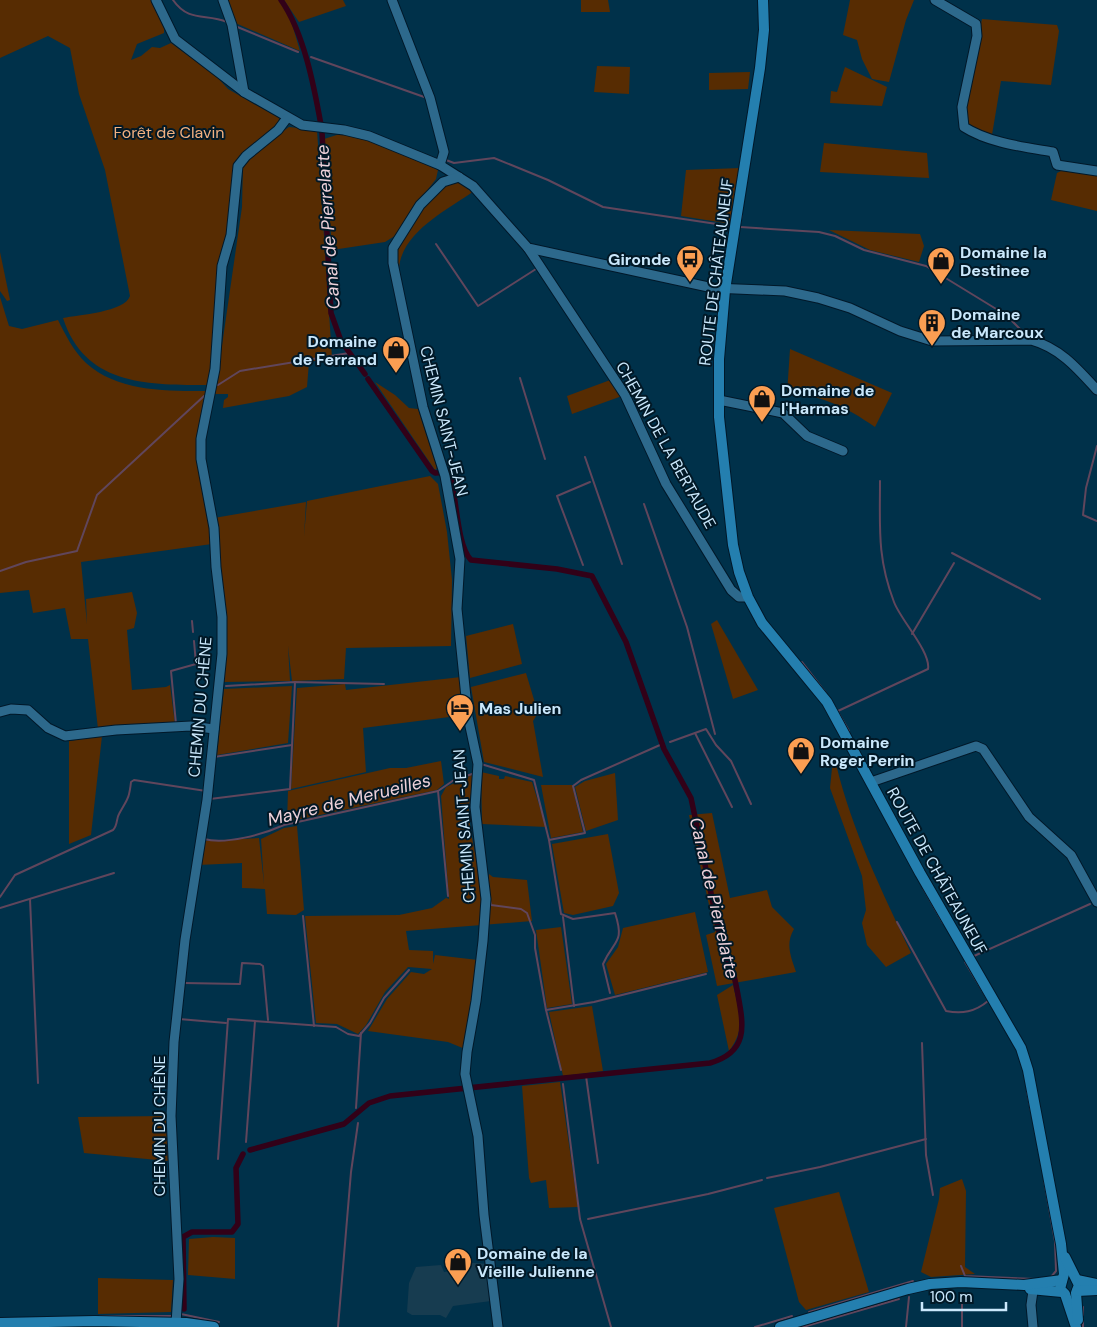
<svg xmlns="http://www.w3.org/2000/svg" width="1097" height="1327" viewBox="0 0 1097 1327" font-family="'DM Sans',sans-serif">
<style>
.built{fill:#173c50}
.green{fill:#572c02}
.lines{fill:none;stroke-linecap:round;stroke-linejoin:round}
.stream{stroke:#60465c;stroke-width:2}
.canal{stroke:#320118;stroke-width:5.5}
.minor-casing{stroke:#001829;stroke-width:11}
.major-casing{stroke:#001829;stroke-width:12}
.minor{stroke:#2d698c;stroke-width:9}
.major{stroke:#247faf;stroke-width:10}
.labels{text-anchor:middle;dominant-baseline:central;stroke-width:4;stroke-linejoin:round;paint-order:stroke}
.park-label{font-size:16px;fill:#f2b180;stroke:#011826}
.poi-label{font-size:16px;font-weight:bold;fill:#cae8fc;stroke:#011826;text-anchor:start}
.street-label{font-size:16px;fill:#cae8fc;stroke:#011826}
.water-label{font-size:18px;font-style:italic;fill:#edd1da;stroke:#011826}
</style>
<rect width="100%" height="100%" fill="#00314a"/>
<polygon class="built" points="462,1262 488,1264 491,1301 453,1306 446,1318 440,1315 412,1315 407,1312 409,1283 416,1267 441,1265 444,1272 457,1270"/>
<g class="green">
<path d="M0 0H152L164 28V33L137 44 131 60 141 56 152 47 160 48 171 43 217 77 228 89 279 118 278 126 237 160 209 385C148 385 85 386 63 318 78 315 125 312 130 296L105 170 79 94 70 48 48 36 0 58Z"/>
<polygon points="226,0 279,0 289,14 300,51 233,22"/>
<polygon points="284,0 343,0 346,6 299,22"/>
<polygon points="581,0 608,0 610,12 581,12"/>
<polygon points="850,0 914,0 906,20 889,82 872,79 862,59 857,40 843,35"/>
<polygon points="982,19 1057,25 1059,31 1051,85 1001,81 992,135 971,129 965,121 966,98"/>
<polygon points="597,66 630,67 629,94 594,92"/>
<polygon points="845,67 887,87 882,106 830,103 831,91 837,92"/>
<polygon points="750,72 748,89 709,90 709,73"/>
<polygon points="289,127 317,130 332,358 309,362 307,387 289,396 223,408 224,400 228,397 228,394 215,394 242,207 243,164 252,153"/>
<polygon points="343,133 371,141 438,170 436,179 412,210 398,234 385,242 332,250 324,139"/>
<polygon points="824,143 927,153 929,178 820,172"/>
<polygon points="741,168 731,224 681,216 686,170"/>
<polygon points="1063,170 1097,175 1097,211 1051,200 1057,173"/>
<path d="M459 180 474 191C447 210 402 232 399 268H396L395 249 406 230 435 191 452 181Z"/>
<polygon points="829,230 920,234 924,246 919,262 870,250"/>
<polygon points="0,252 10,300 7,301 0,291"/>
<path d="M0 297 9 326 22 329 58 320C65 334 74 352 86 363 118 392 167 391 208 391L200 440 212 544 81 562 87 624 86 599 132 592 137 613 134 628 127 630 132 690 166 687 170 685 175 724 98 729 88 639H71L65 608 33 613 29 590 0 593Z"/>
<path d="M790 349 892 393 875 427C846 407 823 395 787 394Z"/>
<polygon points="613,379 622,396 572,414 567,396"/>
<polygon points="375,382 395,395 409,408 418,409 437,468 435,470"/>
<polygon points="430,476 438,484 447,532 452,580 451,646 346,648 344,679 292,681 288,646 290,681 224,682 224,614 214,518 306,502 304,537 307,501"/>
<polygon points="717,620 758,690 733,699 711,624"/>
<polygon points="513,624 522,664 470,678 466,636"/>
<polygon points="526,673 538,713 533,721 543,777 484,762 471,687"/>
<polygon points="461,677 465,715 363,728 366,772 291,789 297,688 345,684 346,690"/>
<polygon points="292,686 288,743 217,755 224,689"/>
<polygon points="102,736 91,835 69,844 69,741"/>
<polygon points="441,761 444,784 437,790 287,822 288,791 390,768 406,768"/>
<path d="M836 764C852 831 882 891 911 953L886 967 867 945 862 923 866 910 862 876 830 788 832 768Z"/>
<polygon points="481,772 499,776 499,779 504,779 505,776 532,782 546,827 482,824"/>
<polygon points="615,773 618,820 586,831 575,787 585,781"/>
<path d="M472 775C474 789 468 800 469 814 471 843 480 870 484 899L489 874 493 877 527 880 532 921 406 931 409 950 433 951V964L435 955 478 960 465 1049 448 1042 368 1031 387 999 411 972 424 974 432 969 408 967 385 992 366 1025 358 1034 337 1024 316 1023 305 916 399 915 432 908 446 898 449 899 441 796 446 787Z"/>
<polygon points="541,785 572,785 583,832 551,838"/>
<path d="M712 813 730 898 767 890 772 907 794 929C785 944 791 957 796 972L717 986 706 935 715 932 689 815Z"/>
<polygon points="297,826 304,910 296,915 267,914 265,889 242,888 242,863 198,865 203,841 259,838 264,884 261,839 284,828"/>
<polygon points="608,834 619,893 613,906 573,915 564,913 552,844"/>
<polygon points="695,912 708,972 615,995 606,964 618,947 623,928"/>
<polygon points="561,927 572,1004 547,1008 536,930"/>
<path d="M733 985C739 1012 747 1027 729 1051L717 995Z"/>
<polygon points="592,1006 603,1071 563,1076 549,1012"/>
<polygon points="560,1082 578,1207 549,1208 546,1180 531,1183 529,1178 522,1086"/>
<polygon points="166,1116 168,1161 84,1153 78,1117"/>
<polygon points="962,1179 966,1191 965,1267 975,1274 931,1277 921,1272 939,1199 940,1188"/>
<polygon points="839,1192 869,1292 806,1310 799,1302 774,1208"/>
<polygon points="213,1237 235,1238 235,1279 188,1275 189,1239"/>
<polygon points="98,1278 173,1280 171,1312 98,1314"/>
</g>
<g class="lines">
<g class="stream">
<path d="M173 0C189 23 206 13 227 22"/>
<polyline points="235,26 298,52"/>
<polyline points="311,57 427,98"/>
<polyline points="446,160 454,163 494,158 548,180 603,207 730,226"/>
<polyline points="740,224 742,214"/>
<polyline points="740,227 819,232 835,236 864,250 926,266 1006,315 1028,337"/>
<polyline points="436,244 478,306 536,269"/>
<polyline points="1034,336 1042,339"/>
<polyline points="1065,353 1080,366"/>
<polyline points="520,378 545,459"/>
<polyline points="218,385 240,371 349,353"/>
<polyline points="1097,446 1086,488 1083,515 1097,521"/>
<polyline points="585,457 622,564"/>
<polyline points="644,504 687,627 715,734"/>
<polyline points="952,553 1040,599"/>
<polyline points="583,565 557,496 590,482"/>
<polyline points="0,571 26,562 77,551 97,495 204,396"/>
<polyline points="192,621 193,632"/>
<polyline points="912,634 954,563"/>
<polyline points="802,662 826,693"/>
<polyline points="226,686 295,682 384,684"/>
<polyline points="835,707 849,731"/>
<path d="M838 711 928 669C931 652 900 619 894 602 877 558 880 527 880 481"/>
<polyline points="176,724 171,671 196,664 194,641"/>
<polyline points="695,733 732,807"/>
<polyline points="670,742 706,729 716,745 731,761 751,804"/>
<polyline points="214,757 292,745"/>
<polyline points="481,764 534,780 549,840 585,833 573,786 581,780 660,745"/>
<polyline points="438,791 448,896"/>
<polyline points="210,799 290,789 295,682"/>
<path d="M204 839C226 845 264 834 284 825L438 791 454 780 475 773"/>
<path d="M549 840 561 914 573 919 615 913C625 944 614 939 603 964L610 993"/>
<polyline points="923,888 943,923"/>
<path d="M0 897 15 875 113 830C118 825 116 819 119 814 127 799 129 800 131 782L134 780 206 791"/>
<polyline points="30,899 38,1083"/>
<polyline points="490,901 491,905 521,909 527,913 535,935 535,948 546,1010 561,1070"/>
<polyline points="0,908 114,873"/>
<polyline points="303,916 314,1026"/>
<polyline points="563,917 574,1006"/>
<path d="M897 922 946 1011C962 1014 975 1012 988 1001"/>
<polyline points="974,956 1090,904"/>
<polyline points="965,962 991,1005"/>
<polyline points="184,983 240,984 242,963 260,964 263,966 268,1020"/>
<polyline points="546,1010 594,1002 706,974"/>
<polyline points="179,1019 226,1023"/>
<polyline points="922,1043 926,1155 933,1195"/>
<polyline points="586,1076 598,1163"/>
<polyline points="563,1084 580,1219 611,1327"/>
<polyline points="1027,1091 1031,1111"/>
<polyline points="356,1108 361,1033"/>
<polyline points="246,1142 255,1021"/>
<polyline points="218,1159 228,1019 336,1027 348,1034 359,1036 370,1023 384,998 409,970"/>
<polyline points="767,1178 820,1167 926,1139"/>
<polyline points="1044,1180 1055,1241 1056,1271 1051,1277"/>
<polyline points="588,1219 708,1194 762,1180"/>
<polyline points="961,1266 965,1276 1036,1279"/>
<polyline points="809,1312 913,1281"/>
<polyline points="181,1314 219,1322"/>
<polyline points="1083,1315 1083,1307"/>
<polyline points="100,1316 172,1316"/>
<polyline points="1083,1319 1083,1327"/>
<polyline points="338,1327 351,1172 358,1123"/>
<polyline points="755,1327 792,1316"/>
<polyline points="803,1327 899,1299"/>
<polyline points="906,1327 909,1297"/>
<polyline points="962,1327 962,1296"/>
</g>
<g class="canal">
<path d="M281 0C304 33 314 86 321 125"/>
<polyline points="322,132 331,313 341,341 365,374"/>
<path d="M250 1150 344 1124 369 1103 390 1096 710 1063C748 1052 744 1027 738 995 735 979 733 967 724 955L691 798 664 749 626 642 592 576 557 569 471 560C456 545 457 493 449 472L435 473 432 471 368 379"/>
<polyline points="184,1309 183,1237 192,1232 232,1232 238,1224 236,1168 243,1154"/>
</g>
<defs>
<g id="minor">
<path d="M156 0 175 39 244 92 302 125 344 130 369 136 440 165 473 186 528 248 713 288 785 291 818 298 850 308 900 331 932 341 1031 340C1060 348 1077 368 1097 390"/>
<polyline points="223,0 232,25 244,92"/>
<polyline points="392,0 430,98 444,152 440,165"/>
<path d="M935 0 976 24 977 36 962 107 964 127C989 143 1024 147 1053 152L1057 165 1097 171"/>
<polyline points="459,177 443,182 420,205 393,248 393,263 423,407 445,476 460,559 457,609 468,717 478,764 475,807 486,899 483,941 476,1001 467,1052 465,1074 478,1136 484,1215 498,1327"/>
<polyline points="528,248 625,395 666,484 731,590 739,597 748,597"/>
<polyline points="719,400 783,413 807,436 843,451"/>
<polyline points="0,712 11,709 28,710 48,728 65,736 116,730 191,726 214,729"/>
<polyline points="871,782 976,746 983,749 1029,817 1071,855 1097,902"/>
<polyline points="176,1323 179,1279 171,1116 174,1042 185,940 207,800 222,654 222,617 216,567 214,528 201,459 201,439 215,369 222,266 231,235 238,166 246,156 278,130 287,118"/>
<polyline points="1033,1327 1031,1305 1034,1284"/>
</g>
<g id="major">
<polyline points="763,0 764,30 760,68 725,290 719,359 719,417 733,545 739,572 748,597 762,623 827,702 920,873 1021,1048 1028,1070 1061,1244 1064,1274 1060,1289 1065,1294 1076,1327"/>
<polyline points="1065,1257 1079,1285 1076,1293 1078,1320"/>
<polyline points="1077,1280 1097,1284"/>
<polyline points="1030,1289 1062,1292"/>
<polyline points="1077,1291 1097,1290"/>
<polyline points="0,1323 95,1321 186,1323 214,1327"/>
<polyline points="780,1327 908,1289 930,1284 961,1282 1024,1285 1062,1280"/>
</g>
</defs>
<use href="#minor" class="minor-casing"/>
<use href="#major" class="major-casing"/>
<use href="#minor" class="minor"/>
<use href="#major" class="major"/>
</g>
<defs>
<symbol id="bus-pin" viewBox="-11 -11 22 30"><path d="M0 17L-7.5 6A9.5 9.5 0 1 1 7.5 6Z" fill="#fb9e52" stroke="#011826"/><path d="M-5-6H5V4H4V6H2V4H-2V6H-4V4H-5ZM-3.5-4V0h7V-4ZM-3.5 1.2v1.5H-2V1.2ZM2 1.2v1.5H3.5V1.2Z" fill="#111"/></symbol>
<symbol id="shop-pin" viewBox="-11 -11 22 30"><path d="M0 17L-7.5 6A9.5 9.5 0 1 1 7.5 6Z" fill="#fb9e52" stroke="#011826"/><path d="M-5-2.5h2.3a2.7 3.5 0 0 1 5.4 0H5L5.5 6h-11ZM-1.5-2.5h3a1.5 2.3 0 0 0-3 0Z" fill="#111"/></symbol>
<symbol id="building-pin" viewBox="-11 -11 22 30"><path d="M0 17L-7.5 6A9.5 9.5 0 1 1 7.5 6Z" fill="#fb9e52" stroke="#011826"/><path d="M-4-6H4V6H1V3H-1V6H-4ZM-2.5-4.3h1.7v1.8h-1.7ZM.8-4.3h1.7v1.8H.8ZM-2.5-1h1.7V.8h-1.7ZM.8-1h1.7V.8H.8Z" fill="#111"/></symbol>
<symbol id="hotel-pin" viewBox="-11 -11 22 30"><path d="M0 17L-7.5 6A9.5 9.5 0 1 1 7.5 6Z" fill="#fb9e52" stroke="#011826"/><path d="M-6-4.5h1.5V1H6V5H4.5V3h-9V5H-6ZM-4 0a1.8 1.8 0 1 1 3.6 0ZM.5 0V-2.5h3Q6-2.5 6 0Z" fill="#111"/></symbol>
</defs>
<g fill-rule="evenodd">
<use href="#bus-pin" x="674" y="243" width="32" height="43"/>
<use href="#shop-pin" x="925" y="245" width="32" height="43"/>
<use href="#building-pin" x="916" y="307" width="32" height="43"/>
<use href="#shop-pin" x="380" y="334" width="32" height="43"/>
<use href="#shop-pin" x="746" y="383" width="32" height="43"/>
<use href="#hotel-pin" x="444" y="692" width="32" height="43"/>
<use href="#shop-pin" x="785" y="735" width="32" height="43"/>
<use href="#shop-pin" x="442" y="1246" width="32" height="43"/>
</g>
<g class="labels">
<g class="park-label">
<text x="169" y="132">Forêt de Clavin</text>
</g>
<g class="poi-label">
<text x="960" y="252">Domaine la<tspan x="960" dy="18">Destinee</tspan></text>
<text x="671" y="259" text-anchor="end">Gironde</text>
<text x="951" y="314">Domaine<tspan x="951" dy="18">de Marcoux</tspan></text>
<text x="377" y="341" text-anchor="end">Domaine<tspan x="377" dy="18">de Ferrand</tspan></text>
<text x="781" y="390">Domaine de<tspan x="781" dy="18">l'Harmas</tspan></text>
<text x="479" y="708">Mas Julien</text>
<text x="820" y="742">Domaine<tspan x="820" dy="18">Roger Perrin</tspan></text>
<text x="477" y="1253">Domaine de la<tspan x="477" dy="18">Vieille Julienne</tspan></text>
</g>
<g class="street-label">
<text transform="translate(716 272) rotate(-83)">ROUTE DE CHÂTEAUNEUF</text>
<text transform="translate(444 421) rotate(76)">CHEMIN SAINT-JEAN</text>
<text transform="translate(666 445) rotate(61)">CHEMIN DE LA BERTAUDE</text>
<text transform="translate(200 707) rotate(-85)">CHEMIN DU CHÊNE</text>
<text transform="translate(464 826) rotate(-94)">CHEMIN SAINT-JEAN</text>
<text transform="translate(937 871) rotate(61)">ROUTE DE CHÂTEAUNEUF</text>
<text transform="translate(159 1126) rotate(-90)">CHEMIN DU CHÊNE</text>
</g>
<g class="water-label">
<text transform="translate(328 227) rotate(-94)">Canal de Pierrelatte</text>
<text transform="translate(349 800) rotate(-14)">Mayre de Merueilles</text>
<text transform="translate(714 898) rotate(77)">Canal de Pierrelatte</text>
</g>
</g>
<path d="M922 1302v8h84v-8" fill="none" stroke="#cae8fc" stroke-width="2.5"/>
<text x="930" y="1302" font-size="15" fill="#cae8fc" stroke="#011826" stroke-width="4" paint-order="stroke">100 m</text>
</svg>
